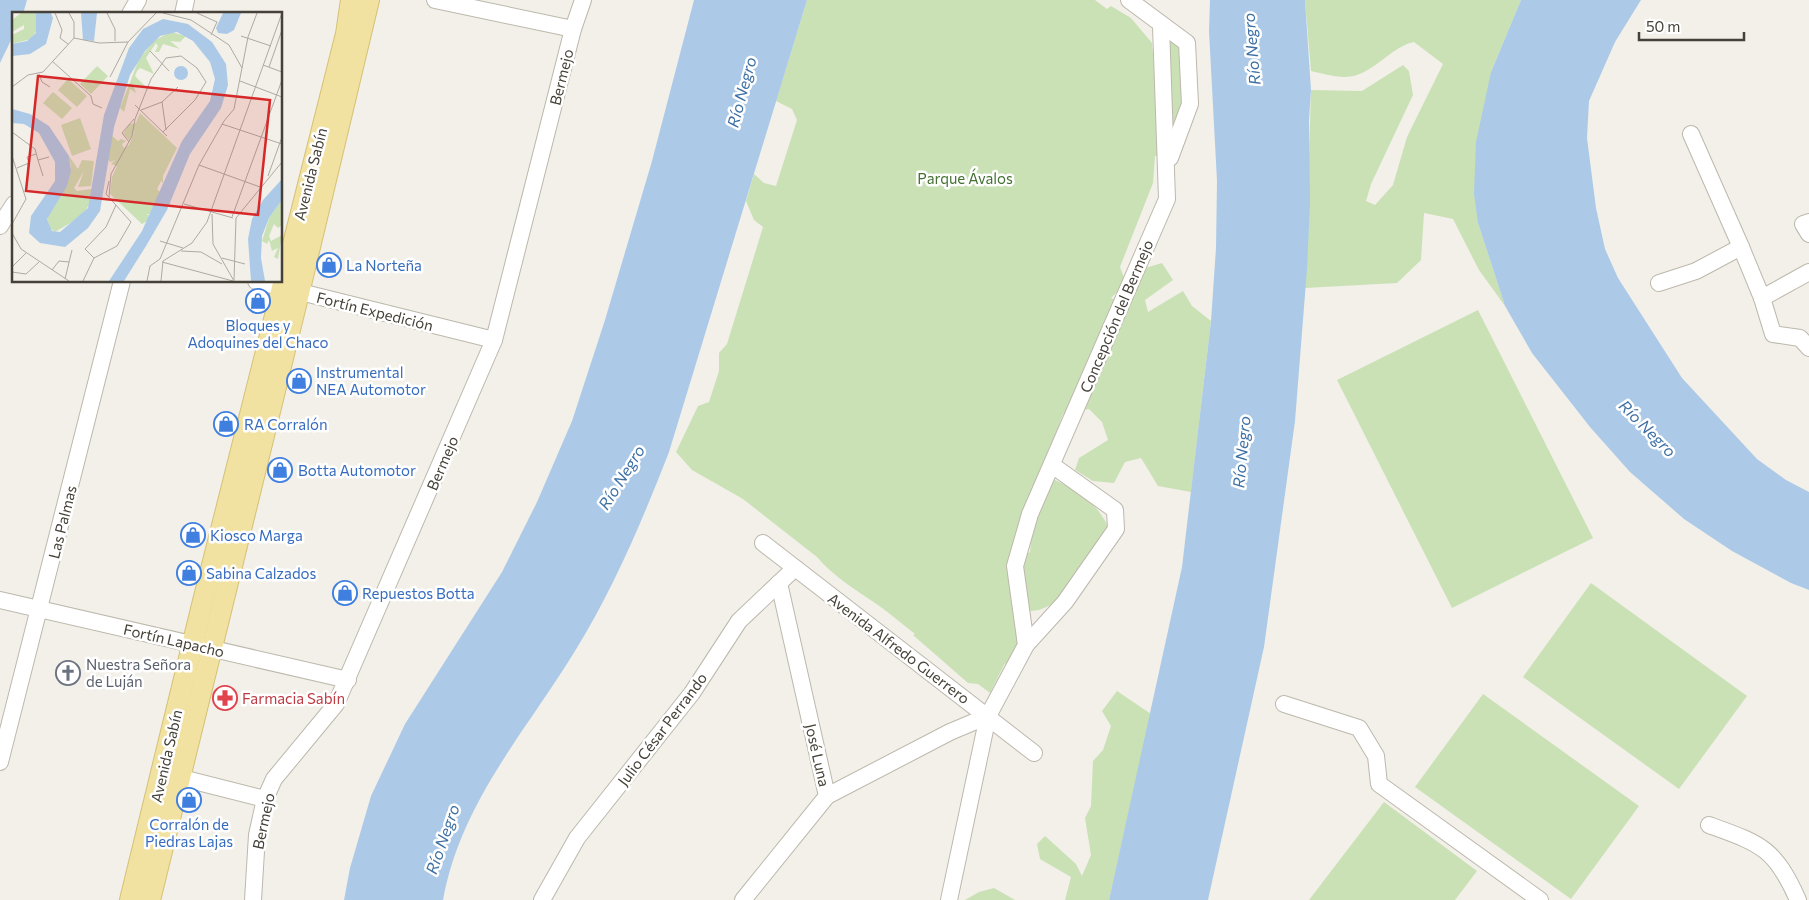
<svg xmlns="http://www.w3.org/2000/svg" width="1809" height="900" viewBox="0 0 1809 900" font-family="Commissioner,sans-serif">
<style>
.green{fill:#cae1b6}
.water{fill:#accae8}
.lines{fill:none;stroke-linecap:round;stroke-linejoin:round}
.minor-casing{stroke:#bdb8ac;stroke-width:18}
.major-casing{stroke:#d5c174;stroke-width:22}
.minor{stroke:#fff;stroke-width:16}
.major{stroke:#f2e2a2;stroke-width:20}
.labels{text-anchor:middle;dominant-baseline:central;stroke-width:5;stroke-linejoin:round;paint-order:stroke}
.street-label{font-size:15px;fill:#454138;stroke:#fff}
.park-label{font-size:15px;fill:#447032;stroke:#fff}
.shop-label{font-size:15px;fill:#366cbe;stroke:#fff;text-anchor:start}
.worship-label{font-size:15px;fill:#5b616d;stroke:#fff;text-anchor:start}
.health-label{font-size:15px;fill:#be3a42;stroke:#fff;text-anchor:start}
.water-label{font-size:16px;font-style:italic;fill:#3e70a4;stroke:#fff}
.inset-road{fill:none;stroke:#adaaa2;stroke-width:1}
.view{fill:#d62828;fill-opacity:0.15;stroke:#d62828;stroke-width:2.5}
.inset-edge{fill:none;stroke:#454138;stroke-width:2.5}
</style>
<rect width="100%" height="100%" fill="#f2f0e9"/>
<g class="green">
<path d="M807 0H1095L1107 9 1111 6 1131 18 1152 43 1161 143 1159 156H1155L1153 183 1120 267 1126 283 1111 298 1120 302 1142 269 1162 263 1173 280 1145 300 1148 312 1183 291 1192 306 1211 321 1191 492 1158 486 1141 458 1125 462 1114 483 1093 481 1075 470 1079 458 1108 440 1102 422 1089 409 1063 414 1059 425 1061 432 1053 441 1015 540 1011 563 1030 552 1032 528 1053 479C1080 492 1094 500 1108 526L1063 600 1039 610 1013 613 1019 643 1011 658 1004 665 990 693 978 684 968 683 913 635 915 634C902 624 891 614 878 605 856 590 834 577 817 557L743 499 692 470 676 452 698 406 709 402 719 371V353L727 344 763 227 754 220 746 201 754 174 764 183 776 186 797 120 792 109 776 101Z"/>
<path d="M1305 0H1521L1491 72 1478 223 1505 306 1479 270 1453 219 1424 213 1421 260 1397 283 1305 288 1311 90 1362 91 1403 65 1409 71 1413 95 1371 184 1366 201 1375 205 1393 185 1407 137 1443 64 1414 42C1392 47 1378 68 1357 75 1342 80 1325 74 1311 71Z"/>
<polygon points="1168,39 1182,50 1182,102 1173,129"/>
<polygon points="1478,310 1593,538 1452,608 1337,380"/>
<polygon points="1591,583 1747,696 1679,789 1523,677"/>
<polygon points="1117,691 1151,714 1109,900 1065,900 1071,877 1040,859 1037,844 1045,836 1076,864 1082,876 1091,855 1085,818 1091,806 1093,761 1103,750 1111,726 1102,711"/>
<polygon points="1483,694 1639,806 1571,899 1415,787"/>
<polygon points="1384,802 1477,871 1455,900 1309,900"/>
<polygon points="994,888 1015,900 965,900 979,892"/>
</g>
<g class="water">
<polygon points="0,0 27,0 23,14 14,14 14,34 0,63"/>
<path d="M694 0H807L669 452C642 521 614 588 575 651 525 733 461 802 443 900H344L350 868 371 796 405 724 502 572 537 502 572 421 605 320 652 161Z"/>
<polygon points="1210,0 1305,0 1311,90 1309,120 1310,204 1307,269 1295,421 1264,647 1208,900 1109,900 1182,567 1211,321 1216,248 1217,181 1209,31"/>
<polygon points="1521,0 1641,0 1615,42 1589,101 1587,138 1596,208 1605,249 1618,278 1682,378 1757,459 1786,480 1809,492 1809,590 1791,583 1732,551 1684,519 1630,472 1590,427 1532,353 1505,306 1478,223 1474,194 1476,142 1491,72"/>
</g>
<g class="lines">
<defs>
<g id="minor">
<polyline points="435,0 573,29"/>
<polyline points="1129,0 1187,43 1190,104 1170,158"/>
<polyline points="130,14 138,0"/>
<polyline points="183,14 186,0"/>
<polyline points="1691,134 1741,247"/>
<polyline points="1809,222 1803,224 1809,234"/>
<polyline points="0,226 14,204"/>
<polyline points="256,281 494,340"/>
<polyline points="1659,283 1696,271 1741,247 1762,298 1773,334 1800,338 1809,348"/>
<polyline points="1762,298 1809,272"/>
<polyline points="763,543 1034,753"/>
<polyline points="779,583 827,796"/>
<polyline points="0,600 348,680"/>
<polyline points="1026,645 1065,602 1116,529 1115,510 1052,465"/>
<polyline points="1284,704 1359,728 1376,756 1379,784 1540,900"/>
<polyline points="0,762 122,281"/>
<polyline points="170,775 265,799"/>
<path d="M1709 825C1761 844 1774 847 1798 900"/>
<polyline points="253,900 257,835 265,799 274,779 336,704 494,340 573,29 583,0"/>
<polyline points="542,900 577,838 692,693 739,621 795,568"/>
<polyline points="743,900 827,796 950,732 988,716"/>
<polyline points="949,900 988,716 1026,645 1015,566 1030,514 1167,199 1161,26"/>
</g>
<g id="major">
<polyline points="130,900 202,605 346,34 351,0"/>
<polyline points="150,900 299,293 369,0"/>
</g>
</defs>
<use href="#minor" class="minor-casing"/>
<use href="#major" class="major-casing"/>
<use href="#minor" class="minor"/>
<use href="#major" class="major"/>
</g>
<defs>
<symbol id="shop-ring" viewBox="-11 -11 22 22"><circle r="9.5" fill="#fff" stroke="#3f7fe0" stroke-width="1.5"/><path d="M-5-2.5h2.3a2.7 3.5 0 0 1 5.4 0H5L5.5 6h-11ZM-1.5-2.5h3a1.5 2.3 0 0 0-3 0Z" fill="#3f7fe0"/></symbol>
<symbol id="church-ring" viewBox="-11 -11 22 22"><circle r="9.5" fill="#fff" stroke="#6b7280" stroke-width="1.5"/><path d="M-1.2-6h2.4v3.5h3.3v2.4h-3.3V6h-2.4V-.1h-3.3v-2.4h3.3Z" fill="#6b7280"/></symbol>
<symbol id="pharmacy-ring" viewBox="-11 -11 22 22"><circle r="9.5" fill="#fff" stroke="#e0444e" stroke-width="1.5"/><path d="M-2-6h4v4h4v4h-4v4h-4v-4h-4v-4h4Z" fill="#e0444e"/></symbol>
</defs>
<g fill-rule="evenodd">
<use href="#shop-ring" x="315" y="251" width="28" height="28"/>
<use href="#shop-ring" x="244" y="287" width="28" height="28"/>
<use href="#shop-ring" x="285" y="367" width="28" height="28"/>
<use href="#shop-ring" x="212" y="410" width="28" height="28"/>
<use href="#shop-ring" x="266" y="456" width="28" height="28"/>
<use href="#shop-ring" x="179" y="521" width="28" height="28"/>
<use href="#shop-ring" x="175" y="559" width="28" height="28"/>
<use href="#shop-ring" x="331" y="579" width="28" height="28"/>
<use href="#church-ring" x="54" y="659" width="28" height="28"/>
<use href="#pharmacy-ring" x="211" y="684" width="28" height="28"/>
<use href="#shop-ring" x="175" y="786" width="28" height="28"/>
</g>
<g class="labels">
<g class="street-label">
<text transform="translate(561 77) rotate(-76)">Bermejo</text>
<text transform="translate(310 174) rotate(-76)">Avenida Sabín</text>
<text transform="translate(375 311) rotate(14)">Fortín Expedición</text>
<text transform="translate(1116 316) rotate(-67)">Concepción del Bermejo</text>
<text transform="translate(442 463) rotate(-67)">Bermejo</text>
<text transform="translate(62 522) rotate(-76)">Las Palmas</text>
<text transform="translate(174 640) rotate(13)">Fortín Lapacho</text>
<text transform="translate(899 648) rotate(37)">Avenida Alfredo Guerrero</text>
<text transform="translate(662 729) rotate(-53)">Julio César Perrando</text>
<text transform="translate(818 755) rotate(77)">José Luna</text>
<text transform="translate(166 756) rotate(-77)">Avenida Sabín</text>
<text transform="translate(263 821) rotate(-78)">Bermejo</text>
</g>
<g class="park-label">
<text x="965" y="178">Parque Ávalos</text>
</g>
<g class="shop-label">
<text x="346" y="265">La Norteña</text>
<text x="258" y="325" text-anchor="middle">Bloques y<tspan x="258" dy="17">Adoquines del Chaco</tspan></text>
<text x="316" y="372">Instrumental<tspan x="316" dy="17">NEA Automotor</tspan></text>
<text x="244" y="424">RA Corralón</text>
<text x="298" y="470">Botta Automotor</text>
<text x="210" y="535">Kiosco Marga</text>
<text x="206" y="573">Sabina Calzados</text>
<text x="362" y="593">Repuestos Botta</text>
<text x="189" y="824" text-anchor="middle">Corralón de<tspan x="189" dy="17">Piedras Lajas</tspan></text>
</g>
<g class="worship-label">
<text x="86" y="664">Nuestra Señora<tspan x="86" dy="17">de Luján</tspan></text>
</g>
<g class="health-label">
<text x="242" y="698">Farmacia Sabín</text>
</g>
<g class="water-label">
<text transform="translate(1251 49) rotate(-95)">Río Negro</text>
<text transform="translate(741 92) rotate(-75)">Río Negro</text>
<text transform="translate(1648 428) rotate(45)">Río Negro</text>
<text transform="translate(1241 452) rotate(-85)">Río Negro</text>
<text transform="translate(621 477) rotate(-58)">Río Negro</text>
<text transform="translate(442 839) rotate(-71)">Río Negro</text>
</g>
</g>
<g transform="translate(12 12)">
<rect width="270" height="270" fill="#f2f0e9"/>
<path d="M9 1H24L26 17 19 27 0 32V23L12 17V13L0 20V8ZM159 20 174 24 168 30 158 29 168 37 151 32 147 40H143L146 34 144 31 134 46 142 62 128 56 125 59 123 64 134 75 121 72 124 81 118 77 112 100 108 96 127 47 143 28ZM85 54 96 64 79 82 68 72ZM56 67 75 84 65 95 46 78ZM41 80 60 96 50 107 31 91ZM128 101 165 136 151 164V171L149 169 145 177 148 180 138 202H134L137 203 135 209 130 212 98 182 100 165 105 154 99 152 103 148 98 150 95 146 100 124 106 129 109 127 114 129 110 132 112 136 117 133 123 118 117 128 111 122 117 112 124 111ZM68 106 79 137 60 144 49 113ZM57 144 66 157 70 148 82 149 79 174 66 175 72 159 62 176 65 179 79 177 78 191 70 204 43 220 39 217 35 207 59 155ZM270 188V213L266 216 262 212 257 224 259 229 270 223 266 247 262 245 266 236 260 239 257 228 255 232 250 229 257 206Z" fill="#cae1b6"/>
<path d="M24 1H39L41 6 34 32 18 42 0 44V32L15 29 24 21ZM69 1H85L82 29 71 28ZM211 1H229L222 18 215 22 206 21 204 16ZM151 7 176 12 200 30 214 52 216 73 209 96 178 142 155 198 134 234 112 269H97L130 219 170 129 198 89 203 67 198 50 181 29 165 20 148 24 133 39 118 63 102 115 88 199 76 216 53 235 28 231 17 221 19 204 43 169V150L27 121 12 112 0 111V97L18 102 37 114 57 144 59 159 55 174 35 207 40 219 48 220 76 196 92 103 117 36 131 17ZM162 61a7 7 0 1 1 14 0a7 7 0 1 1-14 0ZM270 167V188L257 206 250 224 249 246 253 269H239L236 227 240 207 251 188Z" fill="#accae8"/>
<path class="inset-road" d="M43 1 50 18 48 26 56 32M57 1 62 10V26M95 1 103 17V29M151 1 179 8 217 33M185 1 205 10 199 23M229 24 259 34M217 33 230 56M138 39 157 59M40 49 79 84 81 92 90 96M251 53 270 60M257 55 270 18M27 62 30 70 38 75M98 65 116 30 144 1M228 69 270 85M0 75 16 63 31 60 62 26 87 31 116 30M150 90 154 118M123 93 155 124M129 98 150 90 166 75M210 112 270 132M0 120 23 137 26 148 37 145M117 130 110 121 122 107M0 144 14 187 0 212M26 148 31 164M187 153 248 175M5 156 17 151 15 145 24 142M256 164 270 125M97 185 99 162 120 124 123 107 139 67 154 46 169 44 185 56 194 70 183 88 151 120M172 192 221 206M200 202 201 232 222 269M220 205 270 68M224 206 270 150M0 221 9 237 57 269M148 229 171 236M169 239 189 240 210 252M82 246 73 237 94 215 104 193M210 246 233 252M148 247 187 153 212 109 222 97 236 25 245 1M150 250 221 269M0 255 14 241M40 258 47 249 57 250M0 260 14 262 27 250M53 267 60 238M222 268 224 206M71 269 82 246 105 234 119 210 94 182 97 169M135 269 138 254 148 247M149 269 151 249 180 231 195 210 270 1M270 269V240"/>
<path class="view" d="M26 64 258 88 246 203 14 179Z"/>
<rect width="270" height="270" class="inset-edge"/>
</g>
<path d="M1639 32v8h105v-8" fill="none" stroke="#454138" stroke-width="2.5"/>
<text x="1646" y="32" font-size="15" fill="#454138" stroke="#ffffff" stroke-width="4" paint-order="stroke">50 m</text>
</svg>
